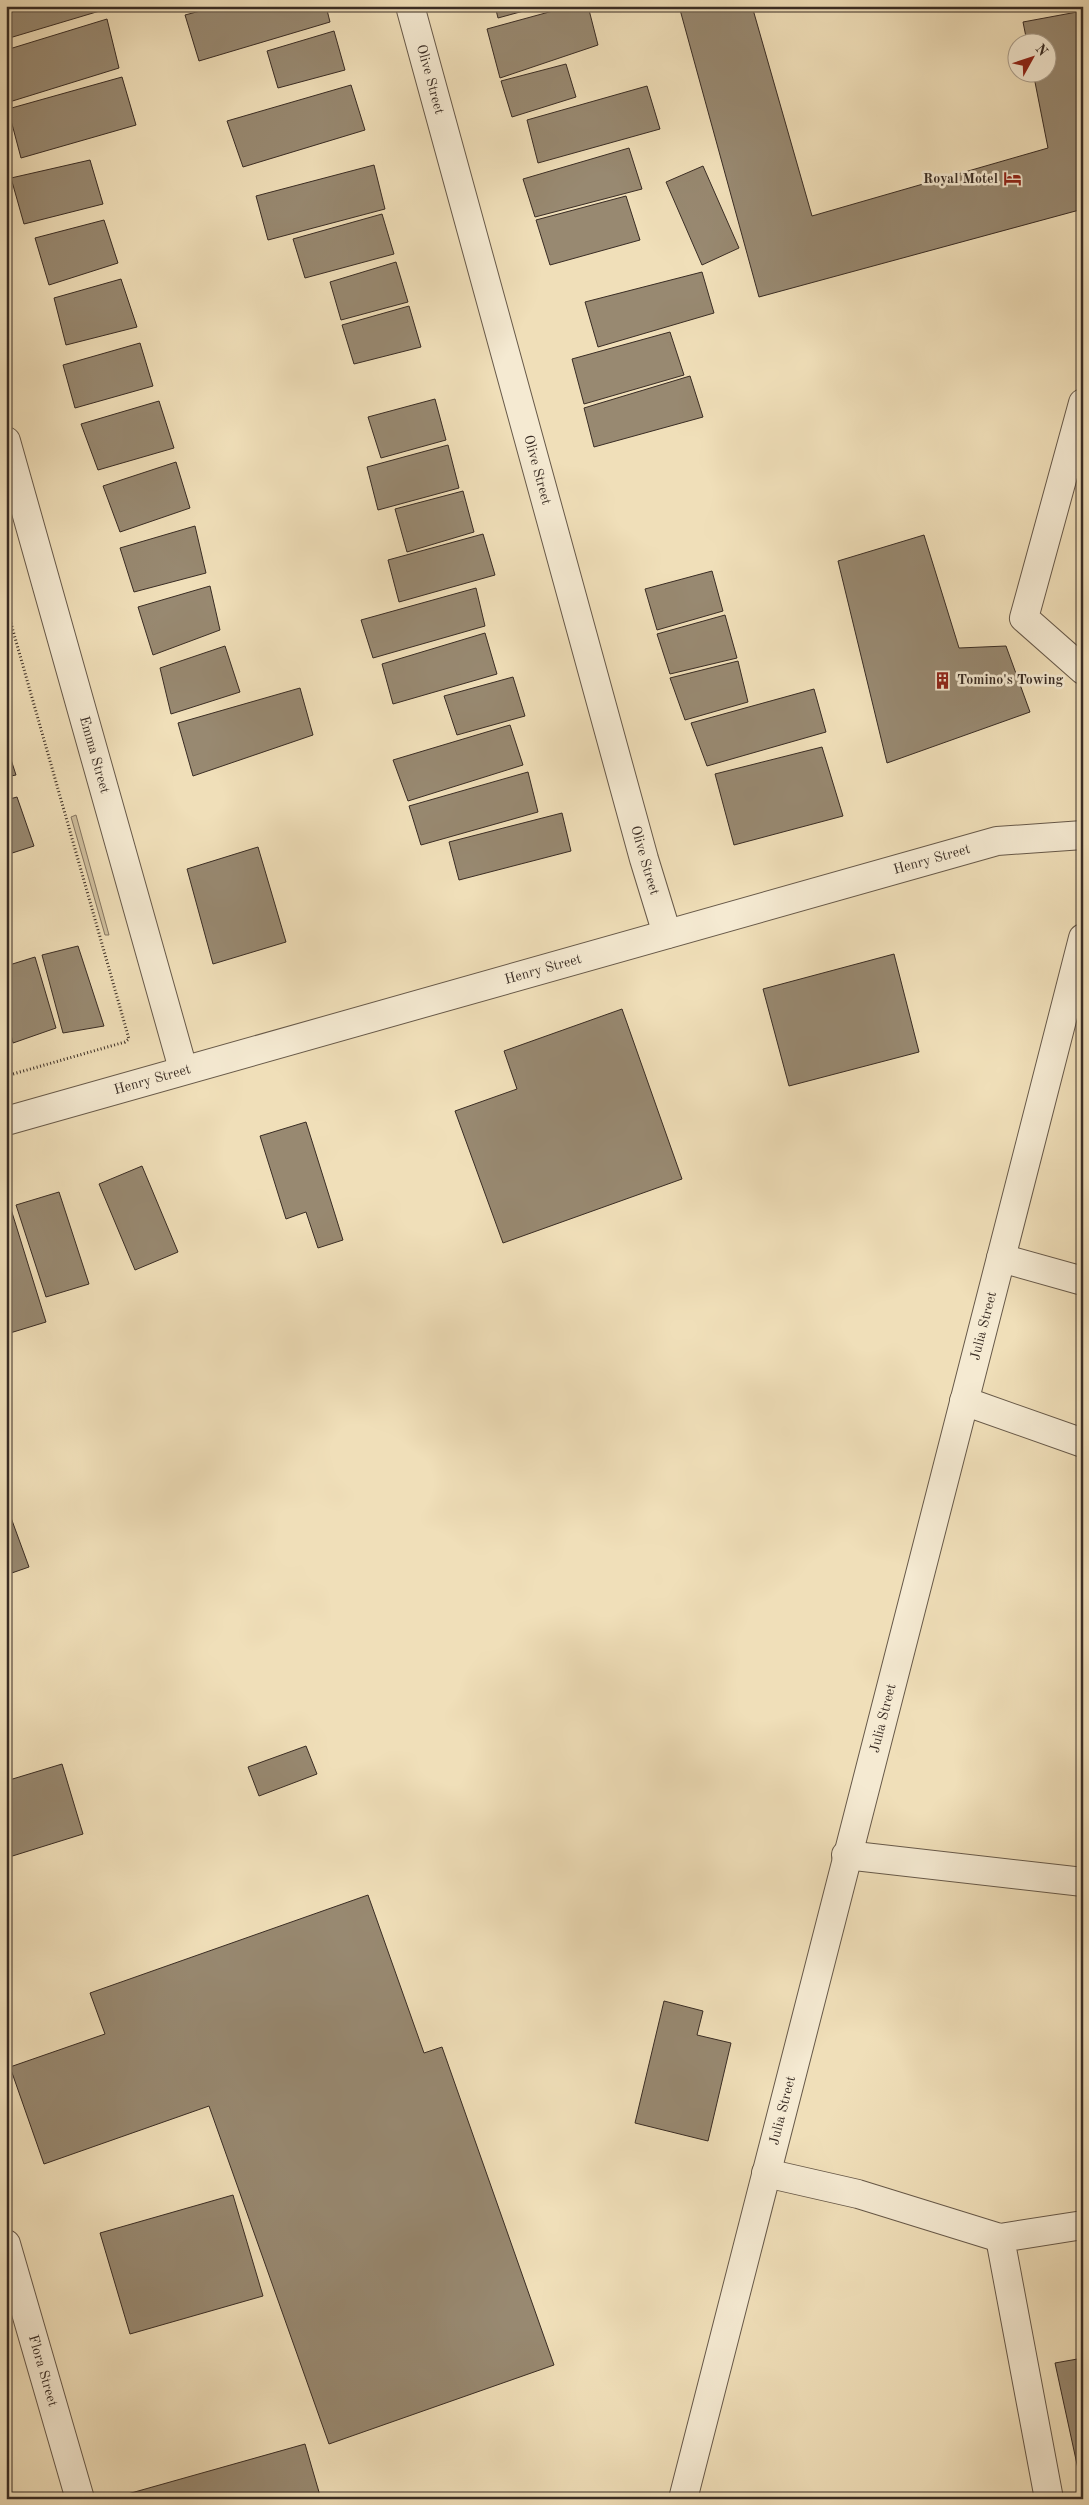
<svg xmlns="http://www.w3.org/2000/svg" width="1089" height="2505" viewBox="0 0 1089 2505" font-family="'Old Standard TT',serif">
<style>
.green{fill:#d1c1a0;stroke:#857662}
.building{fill:#988971;stroke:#392c24}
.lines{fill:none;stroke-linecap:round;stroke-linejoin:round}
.minor-casing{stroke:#675949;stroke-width:30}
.path{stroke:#392c24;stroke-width:3;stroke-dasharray:1 2.5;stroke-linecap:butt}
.minor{stroke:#f5ead2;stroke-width:28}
.labels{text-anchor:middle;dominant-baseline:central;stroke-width:5;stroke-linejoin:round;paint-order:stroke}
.street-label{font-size:14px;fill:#392c24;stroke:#f5ead2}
.poi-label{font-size:14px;font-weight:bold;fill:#392c24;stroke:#f5ead2;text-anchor:end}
</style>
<rect width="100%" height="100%" fill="#f0dfb9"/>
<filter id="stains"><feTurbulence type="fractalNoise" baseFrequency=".004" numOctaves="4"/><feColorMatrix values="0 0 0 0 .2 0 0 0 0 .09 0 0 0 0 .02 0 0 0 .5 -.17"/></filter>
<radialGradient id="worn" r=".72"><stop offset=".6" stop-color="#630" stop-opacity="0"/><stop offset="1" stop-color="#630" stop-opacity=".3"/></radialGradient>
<polygon class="green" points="76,815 109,935 105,935 71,817"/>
<g class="building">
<polygon points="6,6 101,6 103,10 6,39"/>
<polygon points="219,6 326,6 330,22 199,61 185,15"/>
<polygon points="495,6 542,6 498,18"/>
<polygon points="571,6 588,6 598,45 500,78 487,29"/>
<polygon points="679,6 752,6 812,216 1048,148 1033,72 1046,72 1046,42 1027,42 1023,22 1077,12 1083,31 1083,209 759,297"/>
<polygon points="107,19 119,68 6,103 6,50"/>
<polygon points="334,31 345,70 278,88 267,51"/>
<polygon points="566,64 576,97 512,117 501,81"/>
<polygon points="122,77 136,125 21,158 8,109"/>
<polygon points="351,85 365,130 243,167 227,121"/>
<polygon points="647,86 660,129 538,163 527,120"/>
<polygon points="629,148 642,189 535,217 523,179"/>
<polygon points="90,160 103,204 24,224 11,178"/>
<polygon points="374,165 385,209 268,240 256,196"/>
<polygon points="703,166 739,248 702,265 666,182"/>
<polygon points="626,196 640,240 550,265 536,220"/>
<polygon points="382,214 394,254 305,278 293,239"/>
<polygon points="104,220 118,263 49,285 35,238"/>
<polygon points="396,262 408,302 341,320 330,282"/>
<polygon points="702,272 714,313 598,347 585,302"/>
<polygon points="121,279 137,327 66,345 54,298"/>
<polygon points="409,306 421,347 354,364 342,325"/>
<polygon points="670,332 684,375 584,404 572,359"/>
<polygon points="140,343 153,386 75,408 63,365"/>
<polygon points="690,376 703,417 594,447 584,408"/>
<polygon points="435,399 446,440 381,458 368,417"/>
<polygon points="159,401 174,448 98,470 81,424"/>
<polygon points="448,445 459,488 378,510 367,467"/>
<polygon points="176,462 190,508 120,532 103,486"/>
<polygon points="463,491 474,532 407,552 395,509"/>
<polygon points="195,526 206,573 134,592 120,548"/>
<polygon points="483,534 495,575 399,602 388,560"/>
<polygon points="924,535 959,648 1006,646 1030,712 887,763 838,561"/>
<polygon points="712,571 723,611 657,630 645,589"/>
<polygon points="210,586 220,630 153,655 138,607"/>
<polygon points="476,588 485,626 373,658 361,620"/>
<polygon points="725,615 737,658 670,674 657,634"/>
<polygon points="485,633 497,674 393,704 382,664"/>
<polygon points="225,646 240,692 171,714 160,668"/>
<polygon points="738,661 748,702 685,720 670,678"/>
<polygon points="513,677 525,716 457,735 444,696"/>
<polygon points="300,688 313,735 193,776 178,723"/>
<polygon points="814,689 826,732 707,766 691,723"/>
<polygon points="510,725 523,765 408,801 393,760"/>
<polygon points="6,744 16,775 6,777"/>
<polygon points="822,747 843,816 734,845 715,774"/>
<polygon points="528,772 538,812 421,845 409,806"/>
<polygon points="17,797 34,846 6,855 6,800"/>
<polygon points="562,813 571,851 459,880 449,842"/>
<polygon points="258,847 286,942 213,964 187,869"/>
<polygon points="78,946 104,1026 63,1033 42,955"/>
<polygon points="894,954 919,1052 789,1086 763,989"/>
<polygon points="35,957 56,1028 13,1043 6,1014 6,966"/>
<polygon points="622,1009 682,1179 503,1243 455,1111 517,1089 504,1051"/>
<polygon points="306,1122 343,1240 318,1248 306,1212 286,1219 260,1136"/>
<polygon points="142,1166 178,1252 135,1270 99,1184"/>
<polygon points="59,1192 89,1284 46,1297 16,1205"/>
<polygon points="10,1206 46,1322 10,1333 6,1321 6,1207"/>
<polygon points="6,1504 29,1567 6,1575"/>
<polygon points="306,1746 317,1774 259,1796 248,1767"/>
<polygon points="62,1764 83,1834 6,1858 6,1781"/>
<polygon points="368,1895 424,2053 442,2047 554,2365 329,2444 209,2106 44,2164 10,2067 105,2034 90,1993"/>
<polygon points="664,2001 703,2011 697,2035 731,2043 708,2141 635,2123"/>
<polygon points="233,2195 263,2296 130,2334 100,2233"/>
<polygon points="1083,2358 1083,2492 1055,2363"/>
<polygon points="305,2444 321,2499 126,2499 124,2495"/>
</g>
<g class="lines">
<defs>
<g id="minor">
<path id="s1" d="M410 6 644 859 667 934"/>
<polyline points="1083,403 1024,618 1083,670"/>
<path id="s2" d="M6 441 183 1069"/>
<path id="s3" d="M6 1121 997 841 1083 835"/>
<polyline points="1001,1258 1083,1281"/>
<polyline points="964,1401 1083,1443"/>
<polyline points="846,1855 1083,1882"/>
<polyline points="766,2173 858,2194 1000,2238 1083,2225"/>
<polyline points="1000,2238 1049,2499"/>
<path id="s4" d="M6 2244 80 2499"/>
<path id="s5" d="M683 2499 1083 938"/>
</g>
</defs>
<use href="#minor" class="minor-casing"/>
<polyline class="path" points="6,606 129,1039 125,1042 6,1076"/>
<use href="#minor" class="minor"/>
</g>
<defs>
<symbol id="hotel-bare" viewBox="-9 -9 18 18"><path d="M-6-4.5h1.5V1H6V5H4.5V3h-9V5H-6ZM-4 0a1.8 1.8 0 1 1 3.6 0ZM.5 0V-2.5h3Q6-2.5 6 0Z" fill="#8f2418" stroke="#f5ead2" stroke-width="2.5" paint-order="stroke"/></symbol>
<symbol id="building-bare" viewBox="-9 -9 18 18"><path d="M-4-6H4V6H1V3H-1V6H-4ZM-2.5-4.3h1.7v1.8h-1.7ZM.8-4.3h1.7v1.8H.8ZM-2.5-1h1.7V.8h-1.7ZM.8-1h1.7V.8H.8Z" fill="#8f2418" stroke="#f5ead2" stroke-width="2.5" paint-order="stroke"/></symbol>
</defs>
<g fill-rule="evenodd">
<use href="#hotel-bare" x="1000" y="166" width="25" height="25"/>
<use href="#building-bare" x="930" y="668" width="25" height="25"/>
</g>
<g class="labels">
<g class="street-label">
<text stroke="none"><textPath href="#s1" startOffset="76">Olive Street</textPath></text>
<text stroke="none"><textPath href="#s1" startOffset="481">Olive Street</textPath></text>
<text stroke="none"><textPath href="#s2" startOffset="326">Emma Street</textPath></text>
<text stroke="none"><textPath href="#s3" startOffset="962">Henry Street</textPath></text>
<text stroke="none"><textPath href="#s1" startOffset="886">Olive Street</textPath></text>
<text stroke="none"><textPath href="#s3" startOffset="558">Henry Street</textPath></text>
<text stroke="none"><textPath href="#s3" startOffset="152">Henry Street</textPath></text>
<text stroke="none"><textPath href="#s5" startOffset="1211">Julia Street</textPath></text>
<text stroke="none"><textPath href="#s5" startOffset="806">Julia Street</textPath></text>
<text stroke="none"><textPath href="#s5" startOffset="401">Julia Street</textPath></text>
<text stroke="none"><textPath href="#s4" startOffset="132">Flora Street</textPath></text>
</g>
<g class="poi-label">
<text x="998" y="179">Royal Motel</text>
<text x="957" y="680" text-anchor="start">Tomino's Towing</text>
</g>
</g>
<rect width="1089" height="2505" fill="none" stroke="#f0dfb9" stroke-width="25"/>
<rect x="8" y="8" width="1074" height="2490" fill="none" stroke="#392c24" stroke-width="2.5"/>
<rect x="12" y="12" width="1064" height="2480" fill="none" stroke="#392c24"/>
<g transform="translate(1032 58) rotate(50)"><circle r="24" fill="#f5ead2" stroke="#aa9e8c"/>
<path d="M0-4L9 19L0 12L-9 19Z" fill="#8f2418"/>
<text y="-8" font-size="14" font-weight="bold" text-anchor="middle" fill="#392c24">N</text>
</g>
<rect width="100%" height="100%" filter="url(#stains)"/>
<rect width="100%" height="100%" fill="url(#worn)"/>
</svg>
